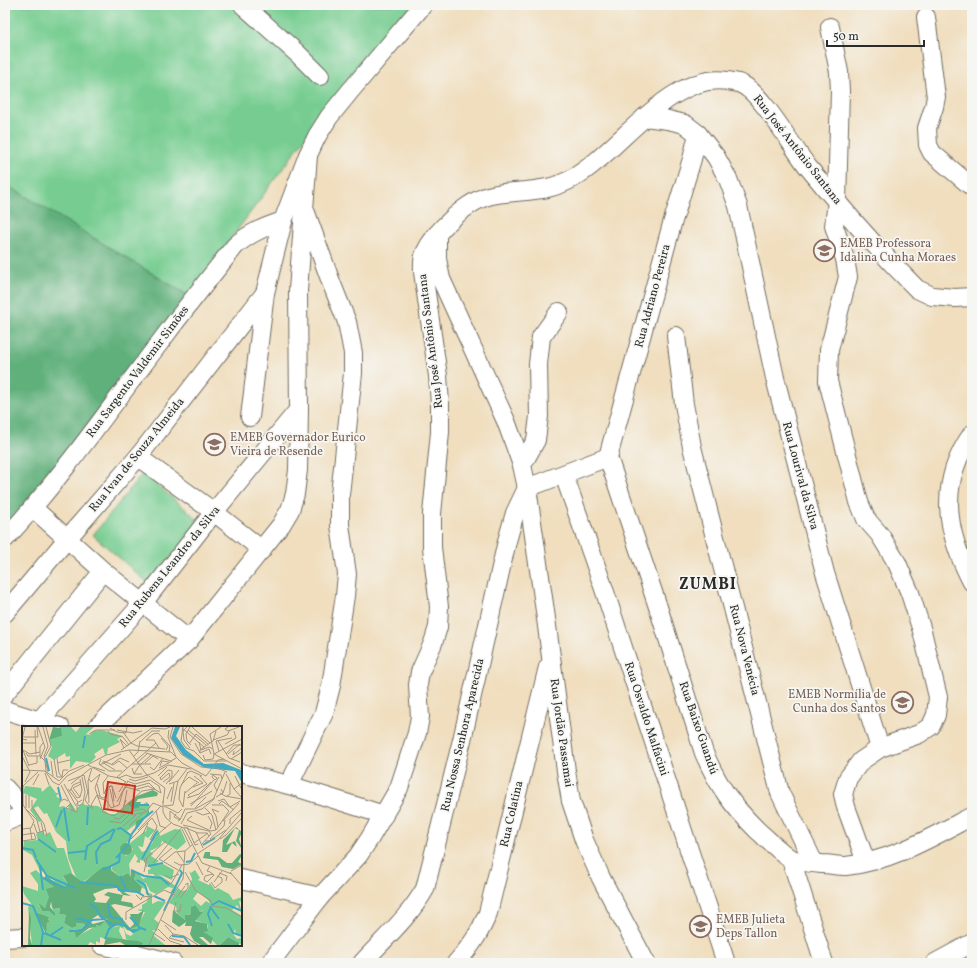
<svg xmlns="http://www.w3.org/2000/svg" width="977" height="968" viewBox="0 0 977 968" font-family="Vollkorn,serif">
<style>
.green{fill:#77cd91;stroke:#517c5e}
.forest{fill:#61b07b;stroke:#466e53}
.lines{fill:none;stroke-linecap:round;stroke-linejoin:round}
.minor-casing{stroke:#706a5e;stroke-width:20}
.minor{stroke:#fff;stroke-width:18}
.labels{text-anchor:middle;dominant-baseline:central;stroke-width:3.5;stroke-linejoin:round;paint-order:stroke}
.street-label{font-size:12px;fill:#2b2b2b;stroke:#f6f6f2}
.education-label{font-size:12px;fill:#785e54;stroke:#f6f6f2;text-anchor:start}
.district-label{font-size:16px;font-weight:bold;letter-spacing:1px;fill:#2b2b2b;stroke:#f6f6f2}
.inset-river{fill:none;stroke:#41aac1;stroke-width:2}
.inset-road{fill:none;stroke:#a19683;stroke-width:1}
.view{fill:#c8321e;fill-opacity:0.15;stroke:#c8321e;stroke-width:2}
.inset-edge{fill:none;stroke:#2b2b2b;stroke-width:2}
</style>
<rect width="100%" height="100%" fill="#f6f6f2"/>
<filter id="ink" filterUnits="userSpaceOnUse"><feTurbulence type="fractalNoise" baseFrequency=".025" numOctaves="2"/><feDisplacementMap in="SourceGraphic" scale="8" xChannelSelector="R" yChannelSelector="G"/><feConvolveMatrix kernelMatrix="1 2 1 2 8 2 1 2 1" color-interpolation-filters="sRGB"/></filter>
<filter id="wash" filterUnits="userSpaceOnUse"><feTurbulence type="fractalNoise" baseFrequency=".012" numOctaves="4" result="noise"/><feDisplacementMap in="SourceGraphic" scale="16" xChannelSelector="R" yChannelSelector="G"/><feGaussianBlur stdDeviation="0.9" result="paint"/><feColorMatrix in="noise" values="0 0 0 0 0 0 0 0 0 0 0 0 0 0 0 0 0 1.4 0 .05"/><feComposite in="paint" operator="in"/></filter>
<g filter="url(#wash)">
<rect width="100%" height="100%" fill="#f0debe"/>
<g class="green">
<polygon points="5,5 413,5 311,130 189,296 5,184"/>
<polygon points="143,473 202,523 149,584 93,535"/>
</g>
<polygon class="forest" points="5,184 189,296 92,425 5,527"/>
</g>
<g filter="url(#ink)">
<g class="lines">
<defs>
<g id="minor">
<polyline points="243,5 298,54 320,76"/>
<polyline points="926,17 936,97 934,107 927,128 928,145 932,153 972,187"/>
<polyline points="830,27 839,72 840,91 837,201 834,226 845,259 848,277 829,350 828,381 859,502 866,519 880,535 897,563 910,593 922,631 938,697 936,715 931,726 919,734 880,748 861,761 848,778 843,794 846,807 866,862"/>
<polyline points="645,117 668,120 685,124 698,134 716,157 728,179 738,206 775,378 825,573 880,748"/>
<polyline points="437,234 437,259 441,279 506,421 522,465"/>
<polyline points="559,312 541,337 538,364 539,416 536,440 522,465 527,488 545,611 566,771 571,801 584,840 601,878 646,963"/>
<polyline points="676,336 684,404 692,447 780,793 814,863"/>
<polyline points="250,417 265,293 283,221 308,155 317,136 329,117 351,90 423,5"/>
<path d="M972 434C938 483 945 531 972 582"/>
<polyline points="138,457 214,512 262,550"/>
<path d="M608 457 658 607 704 753C719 787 731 804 757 830 764 836 784 856 792 859 800 862 812 863 822 864 829 864 838 866 846 866 892 861 932 837 972 816"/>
<polyline points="608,457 672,224 692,159 698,134"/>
<polyline points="564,475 603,586 726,963"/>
<polyline points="527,488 608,457"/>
<polyline points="33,508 103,571 189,640"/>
<path d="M5 539C63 476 112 405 164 337 187 306 211 276 235 246 249 233 265 227 283 221"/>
<polyline points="5,613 67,539 138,457 265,293"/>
<polyline points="5,693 103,571"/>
<polyline points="5,710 60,727"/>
<polyline points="39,721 143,603 214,512 299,409"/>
<polyline points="97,727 189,640 281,525 290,510 295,494 298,470 299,409 298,291 308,155"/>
<polyline points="241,773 289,785 384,815"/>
<polyline points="289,785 324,713 331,686 345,596 347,574 340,525 340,495 353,373 353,353 347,322 331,282 306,213"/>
<polyline points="5,788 23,808"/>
<polyline points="5,822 23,815"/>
<polyline points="791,859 824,963"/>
<polyline points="241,879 320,897"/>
<polyline points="5,938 23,937"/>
<polyline points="102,945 173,963"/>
<path d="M270 963 320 897 358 856 370 838 399 788 417 733 420 717 418 685 420 672 433 643 438 627 439 607 432 547V514L440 432V404L438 376 423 272C423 266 422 259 425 253 435 231 468 200 492 195 521 189 546 194 573 178 619 152 670 71 728 81 732 82 737 82 741 84 762 93 792 147 808 167 842 209 879 251 917 289L932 296 955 298 972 297"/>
<path d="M362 963C384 939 409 917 425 889L462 740 507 541 515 513 527 488"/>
<path d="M456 963C471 946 480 933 488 913L548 667"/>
<polyline points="935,963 972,943"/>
</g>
</defs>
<use href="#minor" class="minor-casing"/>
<use href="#minor" class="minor"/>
</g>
</g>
<defs>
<symbol id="school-ring" viewBox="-11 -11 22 22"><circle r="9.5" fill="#f6f6f2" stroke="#8d6e63" stroke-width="1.5"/><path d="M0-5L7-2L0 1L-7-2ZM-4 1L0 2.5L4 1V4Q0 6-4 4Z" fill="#8d6e63"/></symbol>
</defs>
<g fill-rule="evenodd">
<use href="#school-ring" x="812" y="238" width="25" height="25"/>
<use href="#school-ring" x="202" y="432" width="25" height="25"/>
<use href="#school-ring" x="890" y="690" width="25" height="25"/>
<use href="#school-ring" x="688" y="914" width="25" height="25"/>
</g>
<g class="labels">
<g class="street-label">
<text transform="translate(797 150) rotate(52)">Rua José Antônio Santana</text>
<text transform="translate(653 296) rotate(-75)">Rua Adriano Pereira</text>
<text transform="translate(431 341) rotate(-97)">Rua José Antônio Santana</text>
<text transform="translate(138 372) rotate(-53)">Rua Sargento Valdemir Simões</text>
<text transform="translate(137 455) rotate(-51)">Rua Ivan de Souza Almeida</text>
<text transform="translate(800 476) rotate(75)">Rua Lourival da Silva</text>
<text transform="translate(170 567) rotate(-51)">Rua Rubens Leandro da Silva</text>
<text transform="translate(744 650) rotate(76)">Rua Nova Venécia</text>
<text transform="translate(646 719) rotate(72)">Rua Osvaldo Malfacini</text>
<text transform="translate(698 728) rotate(71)">Rua Baixo Guandú</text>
<text transform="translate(561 733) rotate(82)">Rua Jordão Passamai</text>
<text transform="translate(463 735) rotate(-77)">Rua Nossa Senhora Aparecida</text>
<text transform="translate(512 814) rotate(-77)">Rua Colatina</text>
</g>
<g class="education-label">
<text x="840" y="244">EMEB Professora<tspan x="840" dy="14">Idalina Cunha Moraes</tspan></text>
<text x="230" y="438">EMEB Governador Eurico<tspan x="230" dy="14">Vieira de Resende</tspan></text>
<text x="886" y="695" text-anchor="end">EMEB Normília de<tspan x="886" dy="14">Cunha dos Santos</tspan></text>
<text x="716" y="920">EMEB Julieta<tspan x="716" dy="14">Deps Tallon</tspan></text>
</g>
<g class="district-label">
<text x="708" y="585">ZUMBI</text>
</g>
</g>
<g transform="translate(22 726)">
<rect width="220" height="220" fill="#f0debe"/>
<path d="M37 1H49L54 6 58 1H72L64 8 68 9 71 5 79 4 101 10 95 13 98 16 86 22 85 28 83 29 81 22 72 28 74 31 68 37 54 35 48 43V30L44 31 43 27 32 34 26 30 30 21 27 14 40 10ZM28 59 34 67H37L34 70 39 74 37 81 42 80 48 85 46 80 49 77 55 86V82L61 77 63 79 76 80 87 88H94L105 78 112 83 125 76 128 80 125 89 105 105 111 110 98 124 104 130 111 123 107 118 123 105 124 106 125 100 133 104 126 112 123 110 121 121 116 120 120 126 125 124 131 116 129 113 136 103 138 110 153 103 159 104 164 116 155 124 140 115 138 120 128 125 131 128 129 130 137 135 132 139 141 138 152 144 150 154 136 148 155 161 153 167H148L151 162 146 161 134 168 128 165 124 157H120L124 162 122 163 112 153 115 146 121 153 125 151 135 152 131 148H126V144L129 143 122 135 118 134V137L114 136 116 133 113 128 107 138 109 151 106 147 98 151 89 143 91 140H86L59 157 54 151 46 132 44 115 34 106 25 87 22 88 16 80 12 82 20 95 17 96 8 84 15 73 1 67 3 60 19 62 20 66ZM21 105 22 109 28 106 35 122H42L50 147 41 151 46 158 43 161 38 160 28 151V155L24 152 23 146 18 145 10 129 1 124 2 115 16 114 14 108ZM14 144 32 161 23 182 16 178 20 185H27L33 189 28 176 32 183 38 182 37 188 44 189 42 197 50 202 55 200 54 197 63 198 62 202 52 204 54 211 83 195 89 202 101 199 104 208 109 210 114 204 109 203 116 199 123 186 115 184 120 183V179L125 176 126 170 123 166 130 168V178L136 175 144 176 132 193 137 197 135 205 130 204 133 207 132 210 143 219H120V217L104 213 102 203 98 201 97 205 101 213H83L78 211V217L74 215V219L68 216 66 219H10L6 181 10 179 2 168 0 160 16 165V158L8 147ZM13 186 27 191 26 194 29 195 25 197 23 208ZM173 144 178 152 176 154 187 159 188 157 193 164 196 162 207 168 211 174 220 171V176L217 175 220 187 215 179 210 184 220 190V209H214L213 203 211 208 215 213 219 212 220 219 206 211 198 219H189H195L182 206 186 203V199L173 194 182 184 178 186 171 179 169 188H165L163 194 155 187 154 180 147 177 156 162 160 165 166 164 170 153 167 145 169 147ZM176 166 186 174 189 178 184 175 179 180 171 173Z" fill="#77cd91" fill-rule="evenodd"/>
<path d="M31 1 39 2 40 10 27 14ZM131 64 136 67 135 70 116 73 114 76H119L117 82 112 83 105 78 115 70ZM127 83V87L113 105 114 95 124 90ZM214 101 220 106 217 113 220 123 214 115 217 104 213 102 204 119 213 115 215 121 210 117 205 126H200L201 114ZM98 123a6 6 0 1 1 12 0a6 6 0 1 1-12 0ZM183 126H188V130L197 131 205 137H210L218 128 220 129 216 136 220 138 211 143 200 141 196 134 181 132ZM89 140V144L98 151 106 147 109 151V144H111L114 148 112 153 120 161 118 168 107 164 102 166 109 170 101 169 95 162 83 163 71 168 74 173 72 176 84 177 88 171 82 169 86 166 101 169 99 175 110 177 112 182 93 178 89 179 108 202 112 198 108 188H116L122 184 117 199 109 203H114L113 206 105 204 100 198 88 202 83 195 78 200 74 199 75 201 67 202 54 212 52 204 62 202 63 198 54 197 55 200 50 202 42 197 44 189 37 188 38 182 31 183 29 176 28 181 33 187V190L27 185H20L16 177 23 182 27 171 24 163 32 161 22 153 23 150 42 161 46 158 41 150 49 147 61 157 81 141ZM76 189 86 194 71 198 67 195ZM173 179 178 186 182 185 173 195 185 198 186 205 182 206 191 212 189 218 181 211H177L186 219H179L172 215 168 208 170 200H163L164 196 157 201 150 196 151 184 163 194V189L169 188V181ZM7 185 9 192 8 212 10 219H6ZM13 186 27 191 26 194 29 195 25 197 24 208ZM84 211 116 215 121 217 120 219H103L98 216 82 219ZM206 211 217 217V219H198Z" fill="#61b07b" fill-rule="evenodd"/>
<path d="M153 1H158L154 10 164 24 182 38 201 37 219 44 220 57 213 45 183 42 161 29 149 12Z" fill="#41aac1"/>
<path class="inset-river" d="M61 22 63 10M24 32 27 45M36 61 39 74M42 82 47 115M111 82 114 79H127M65 99 66 81M34 101 40 84M95 103 99 102 108 109M16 113 34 126M181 119 193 112M0 122 11 124 14 132M46 127 64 125M94 132 106 119 109 109 121 93 131 85M14 133 25 150 53 162M120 133 135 105M63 134 65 120 92 103M164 136 169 135 173 127M75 138 74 126 79 118 88 114 93 103M18 140 21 164M126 140 141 137M81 144 97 136 98 129M109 144 122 150 139 152 147 159M98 150 104 163M21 152 43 162M115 154 123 159 126 169M57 156 95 160 97 164 115 166 122 170M132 170 143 175M0 177 11 180 18 197 21 206 19 219M68 178 75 183 78 190 92 200M86 178 88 191 100 193V197M190 179 197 175 220 185M189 180 186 188 190 200M189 182 197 193M142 185 160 147 158 144M108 191 118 202M53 192 68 195M206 198 211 207 220 210M47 205H59L70 194 83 193M22 207 39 214M29 209 41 201M150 210 162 211 168 219M83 213 87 203 94 198 104 200 111 206 119 202 124 204"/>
<path class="inset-road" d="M3 1 0 13 5 14M16 1 23 21 18 33M21 1 26 20 22 30 26 46M151 1 148 11 159 28 179 41 195 42 205 46M161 1 159 15 164 22 172 25 182 35H204M165 1 161 5 162 14 168 22M168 1 164 8 165 15 169 19M170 1 188 17M199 1 188 8 192 28 220 43M206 1 203 3 206 5 217 1M88 2 95 6 104 7 105 1M160 2 182 21M13 4 14 28M95 4 111 7 120 5M147 4 146 11 154 31M166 4 184 19M86 5 88 8 101 11 107 19M101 6 109 17 115 20 143 23M67 8 74 4H93M1 11H16L15 1M139 12 146 20 144 24M124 14 131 8 136 7 148 20 147 26M124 14H132L137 22M191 14 205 9 208 4M196 15 207 32 218 36M118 16 130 5H138M177 16 179 24 187 21 191 23M0 17H14M21 17 18 21V30L23 35 24 45M173 17 178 27 187 23 189 28M167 18 174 8 186 18M203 18 214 12 212 5M102 22 98 13 105 20M1 24 8 28 18 26M1 24 7 40M99 24 130 2 143 3 148 1M107 24 149 26 160 37 184 50 196 34 202 33M197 25 194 15 210 12M212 25 211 29 220 22M4 27 6 30H18M124 27 149 35 154 32M178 27V24L191 15 194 5M192 28 220 13M204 28 212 19H220M206 28 218 18M181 29 183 34 191 33 192 28M0 30 8 46 3 56M112 30 116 26 118 15M23 31 29 20 24 1M35 32 37 47 40 51M32 33 35 51H40L41 44H46M79 33 77 38 87 45H100M209 33 220 26M29 35 31 50M81 35 91 39 97 35 105 42M80 36 93 44M35 37 48 34M115 37 126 27M123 37 131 30 136 33M90 38 98 32 107 36M110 38H129M7 39 15 37V30M66 39 87 50 97 52 104 49 112 52 119 51 132 47 146 39 169 43M78 39 99 28M138 40 140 35 147 36M71 41 83 45M128 41 132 44 141 32M110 42 112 48H120M137 42 150 35M0 44 23 45 37 55 47 45 62 39M23 45 31 56 37 59 45 50 84 29 107 24 124 48 143 62 141 77M23 47 27 59M165 47 169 45 180 50M78 48 73 62 81 86 92 90 101 82 104 74M112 48 117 40 130 28M188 48 199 49 200 53M204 48 212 63 220 57M62 49 66 67M191 49 195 52 193 54 190 51ZM136 50 145 41M213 50 220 64M138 51 139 54 147 47M138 52 146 44 150 45V51L144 58M58 53 60 64 58 71M67 53 69 56 78 48M107 53 113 55 126 51M46 55 62 49M105 55 113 58 128 54 137 60M104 56 95 51 134 17M141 56 148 51 147 47M147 56 157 44M42 58 54 80M49 58 69 42M75 58 78 70M106 58 113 61 127 57 135 65M147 58 156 55 165 43M11 59 17 48M39 59 52 85M159 59 167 51 177 57M90 60 92 75M104 61 118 65M171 61 181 57 172 50M46 63 56 76M49 63 55 72 58 71M88 63 92 81M212 63 220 72M112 64 126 60 132 63M48 65 51 59 58 56M195 65 192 59 197 51M66 66 63 74 69 82M97 66 104 55M163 67 175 57M198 67 203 70 220 73M201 67 205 55M82 68 85 61 90 60 94 72M82 68 81 57 86 50M7 69V82M205 70 208 68V57M58 71 51 62 59 58M75 71 85 75 89 82 97 79 101 65 106 58M168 71 166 69 185 58 178 50M194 71 201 67 199 63M165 72 177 68 189 56M38 73V76L42 73 46 75M145 73 150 61M10 74V81L22 98 25 110M141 75V86L144 92 151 98 162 102 180 137 210 148M196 75 202 73 208 81 218 75M95 76 106 55M149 76 152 57M49 77 44 82 52 85M55 77 57 80 61 77 63 66 60 51M67 77 66 55 70 42M168 78 190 65M197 78 200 75 212 84M102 80 105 64M103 80 120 65 132 63 139 67 137 60M142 80 151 79 156 55M142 80 156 87 160 83M169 80 192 54M161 81 157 73 158 62 166 46M161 81 163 65M4 82V69M173 82 184 71M183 82 190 89 194 104M4 83 15 94 18 106M71 83 69 79 75 69 81 72 85 70 84 64M86 83V64L89 59M101 84 110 89 124 86 131 77 141 81M52 85 55 86V77L60 74M111 85 121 83 124 85M134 85 138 100 144 102M174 86 181 89 188 87M154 88 152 91 158 94 156 95M170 90 165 94 189 105M186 90 190 97 188 103M92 92 97 93 104 87M148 94V85L158 93M158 94 163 83H173L193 72M87 95 99 97 107 89M201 95 217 77M19 96 22 109M12 98 15 107 24 104M159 98 165 87 180 83 191 74 203 46M208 98V93L220 83M161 99 187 105 189 108 179 119M101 100 114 89M107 100 121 87M162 101 176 107H185L187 110M165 101 173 119 176 118M196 101 194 90 190 83 197 86M8 102 10 114M0 103 9 102 12 95 1 79V60L16 46M160 103 168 120M116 104 139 80M189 105 194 104 207 85 201 79H190M174 106 181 122M121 108 126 97M0 109 12 107 14 113 0 115M135 109 149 97M109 113 130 92 135 100 134 104M188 113 202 100 203 94M198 113 204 109 220 92M128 114 134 103M183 115H187L204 104M172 117 186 107M150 122 137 133 156 144M153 126 163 125 170 119M155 126 162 136M175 128 196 114 220 86M142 135 153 126M152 136 158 139 167 138 176 130M174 136 181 149M131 137 160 101M188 140 185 145 188 146 192 149 185 156 182 154 183 150 191 148M125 141 122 134 144 115M209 145 220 139M122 146 125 132M163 146 174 165 188 174 190 180 204 182 220 191M208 146 220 160M197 147 205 150 204 155M143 149 148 152 157 148M143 154 149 158 160 139M189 156 193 162 200 156V152L195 150M192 156 200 145M114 169 119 174 120 171 131 170M155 171 163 160M158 172 166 162V157L163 159M154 176 152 185H158L159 178M104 194V186L142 164 153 169M139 194 154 204M143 199 151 208M136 203 148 215 160 219M133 208 143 215M147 212 151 208 162 210 176 219M147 212 162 216M127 219 147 175 161 153 163 125"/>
<path class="view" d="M86 56 113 60 110 87 82 83Z"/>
<rect width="220" height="220" class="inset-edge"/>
</g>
<rect width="977" height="968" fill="none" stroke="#f6f6f2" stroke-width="20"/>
<path d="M827 40v6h97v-6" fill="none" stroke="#2b2b2b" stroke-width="2"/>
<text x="833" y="40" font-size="12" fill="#2b2b2b" stroke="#f6f6f2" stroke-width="3" paint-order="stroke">50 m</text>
</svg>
